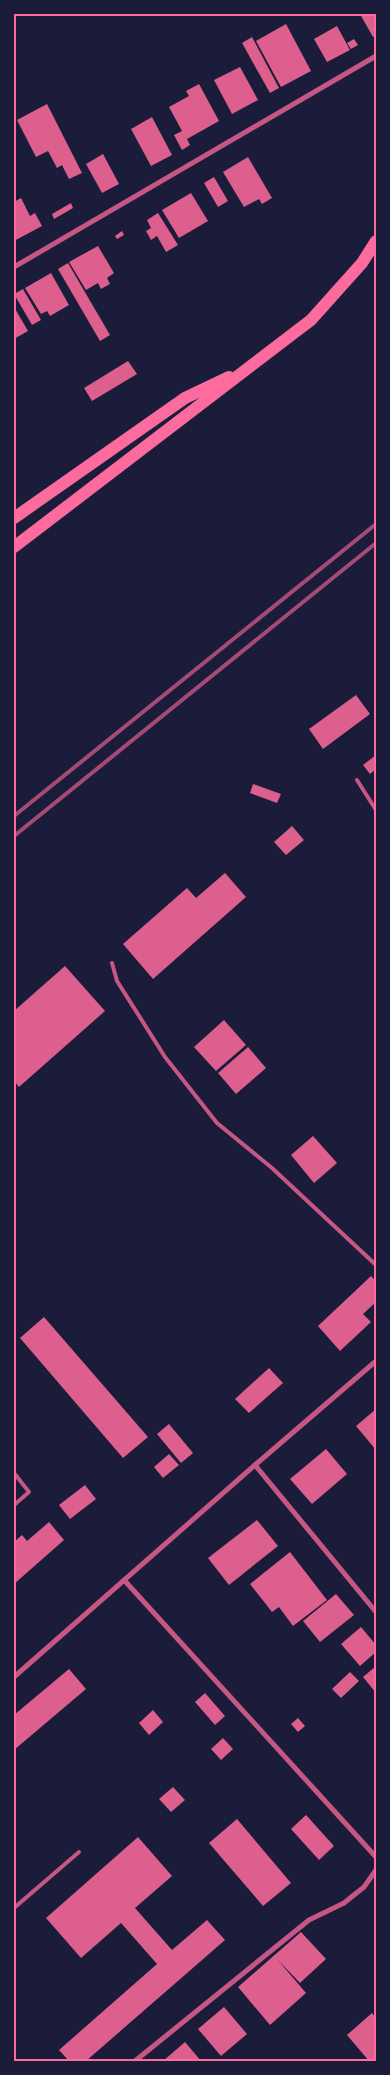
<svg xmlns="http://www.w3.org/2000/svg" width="390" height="2075" viewBox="0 0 390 2075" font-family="Inter,sans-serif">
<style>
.building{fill:#dd5f8e}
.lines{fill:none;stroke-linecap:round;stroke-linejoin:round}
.service{stroke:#c65784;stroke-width:4}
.minor{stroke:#c65784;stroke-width:5}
.primary{stroke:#ff6b9d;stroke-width:12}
.rail{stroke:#a44b75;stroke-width:4}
.neatline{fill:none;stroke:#ff6b9d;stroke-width:2}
</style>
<rect width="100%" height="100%" fill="#1b1b3a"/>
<g class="building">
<polygon points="360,14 376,14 376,35 373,37"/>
<polygon points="286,24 311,71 281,87 256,41"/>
<polygon points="337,26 350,50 327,62 314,39"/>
<polygon points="252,37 279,88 270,93 242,43"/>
<polygon points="354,39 358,45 351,49 347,43"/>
<polygon points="240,67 258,100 232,114 214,80"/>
<polygon points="199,84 219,121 187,139 190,145 182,150 174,135 182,131 169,107 189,96 186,91"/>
<polygon points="47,104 82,173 69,179 62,165 57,168 48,151 36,157 17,120"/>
<polygon points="152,117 172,155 151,166 131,129"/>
<polygon points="103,154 119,184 102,193 86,164"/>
<polygon points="248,157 272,198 262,204 259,199 244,207 223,172"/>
<polygon points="214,177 228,201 218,207 204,183"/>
<polygon points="191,193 208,221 179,238 162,210"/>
<polygon points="21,198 30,216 35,213 42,226 14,241 14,202"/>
<polygon points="71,203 73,208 54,219 52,214"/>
<polygon points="158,213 178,245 166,252 157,236 151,240 146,231 151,228 147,220"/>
<polygon points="122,231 124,235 117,239 115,236"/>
<polygon points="98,246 114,273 107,278 110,284 101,289 98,283 86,290 69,262"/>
<polygon points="68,263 110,335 100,341 58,269"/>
<polygon points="51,273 69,305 50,316 47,311 41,314 25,288"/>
<polygon points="23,289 41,320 32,325 14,294"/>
<polygon points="14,307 28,331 14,339"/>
<polygon points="128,361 137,374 92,401 84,388"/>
<polygon points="356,695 370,714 323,749 309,729"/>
<polygon points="376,755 376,769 370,774 363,765"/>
<polygon points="253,784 281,794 277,803 250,793"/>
<polygon points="292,826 304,840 286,855 274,842"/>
<polygon points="225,873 246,897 153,979 123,944 187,888 196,898"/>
<polygon points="65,966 105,1011 19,1087 14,1081 14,1011"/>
<polygon points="224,1020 246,1045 216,1071 194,1047"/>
<polygon points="248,1047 266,1068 236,1094 218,1073"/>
<polygon points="313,1136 337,1163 314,1183 291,1155"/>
<polygon points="371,1276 376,1281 376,1302 363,1314 371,1322 340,1351 318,1326"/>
<polygon points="44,1317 148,1437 123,1458 20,1338"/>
<polygon points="269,1368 283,1383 249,1413 235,1399"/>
<polygon points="376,1409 376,1450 356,1426"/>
<polygon points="169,1424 193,1453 181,1463 157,1434"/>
<polygon points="326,1449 347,1474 312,1504 290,1479"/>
<polygon points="169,1454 179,1465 163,1478 154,1467"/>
<polygon points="85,1485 96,1499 70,1519 59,1505"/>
<polygon points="257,1520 278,1546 229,1585 208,1558"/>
<polygon points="49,1522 64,1540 14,1584 14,1542 22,1535 27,1541"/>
<polygon points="290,1552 327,1600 293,1626 279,1607 272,1612 250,1584"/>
<polygon points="336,1594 354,1615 320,1642 303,1621"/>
<polygon points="361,1627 376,1645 376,1652 360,1666 341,1644"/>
<polygon points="376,1666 376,1693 363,1677"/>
<polygon points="69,1669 86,1689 14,1750 14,1715"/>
<polygon points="350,1672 359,1681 341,1698 332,1689"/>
<polygon points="205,1693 225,1716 215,1725 195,1702"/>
<polygon points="153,1710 163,1722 149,1735 139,1723"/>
<polygon points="298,1718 305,1726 298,1732 291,1724"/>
<polygon points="223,1738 233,1749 221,1760 211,1749"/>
<polygon points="173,1787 185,1800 171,1812 159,1799"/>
<polygon points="306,1815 334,1846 319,1860 291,1829"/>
<polygon points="237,1819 291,1883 263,1906 209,1843"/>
<polygon points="138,1837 172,1876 135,1908 172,1950 207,1920 225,1940 86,2061 69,2061 59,2050 157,1964 121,1923 81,1958 46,1918"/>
<polygon points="301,1932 326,1959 300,1983 277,1959 306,1993 270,2025 238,1987"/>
<polygon points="224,2007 247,2034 221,2056 198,2029"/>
<polygon points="372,2013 376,2018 376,2061 369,2061 347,2035"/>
<polygon points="185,2042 201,2061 163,2061"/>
</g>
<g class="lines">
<g class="service">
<polyline points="357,780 376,810"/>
<polyline points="112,963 117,981 165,1057 217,1123 272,1168 376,1265"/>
<polyline points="14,1473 29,1492 14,1505"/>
<polyline points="14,1908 79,1852"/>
</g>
<g class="minor">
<polyline points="14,267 376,56"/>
<polyline points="255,1465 376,1612"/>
<polyline points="124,1580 376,1857"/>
<polyline points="14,1677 255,1465 376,1361"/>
<polyline points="135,2061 309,1920 344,1903 364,1887 376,1870"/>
</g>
<g class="primary">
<polyline points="14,518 185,398 229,377"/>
<polyline points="14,547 311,320 362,263 376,241"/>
</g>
<g class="rail">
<polyline points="14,816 376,524"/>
<polyline points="14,836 376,543"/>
</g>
</g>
<rect width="390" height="2075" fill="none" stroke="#1b1b3a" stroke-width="30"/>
<rect x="15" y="15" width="360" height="2045" class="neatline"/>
</svg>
